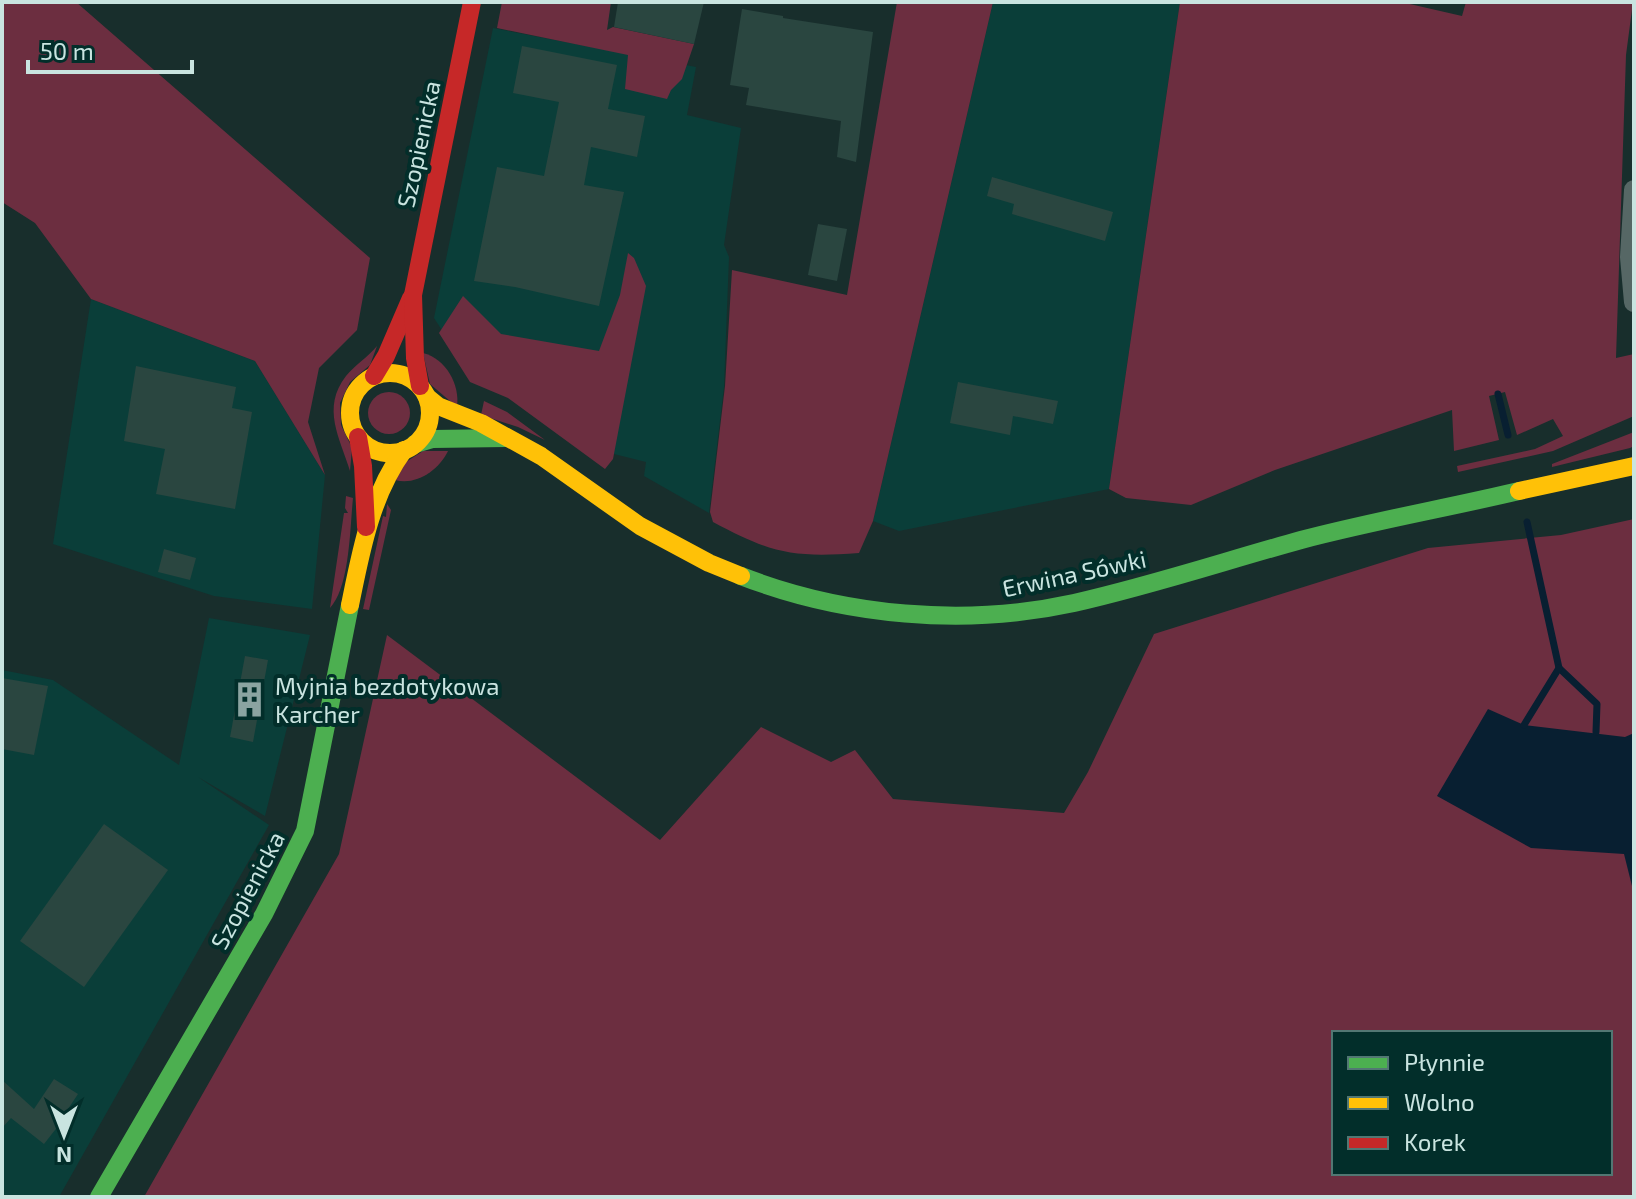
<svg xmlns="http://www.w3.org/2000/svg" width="1636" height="1199" viewBox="0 0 1636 1199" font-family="'Exo 2',sans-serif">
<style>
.built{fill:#0a3e39}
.green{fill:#6c2e40;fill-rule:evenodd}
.water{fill:#081f31}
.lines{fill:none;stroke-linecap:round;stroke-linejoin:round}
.stream{stroke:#081f31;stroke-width:7}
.building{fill:#2a4640}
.street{stroke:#566765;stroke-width:20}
.fast{stroke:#4caf50;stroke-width:18}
.slow{stroke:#ffc107;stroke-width:18}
.jam{stroke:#c62828;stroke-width:18}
.labels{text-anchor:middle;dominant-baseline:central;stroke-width:8;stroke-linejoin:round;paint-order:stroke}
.street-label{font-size:24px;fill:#c9e4e0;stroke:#022e2a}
.poi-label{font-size:24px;fill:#c9e4e0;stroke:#022e2a;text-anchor:start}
</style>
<rect width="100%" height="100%" fill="#182e2c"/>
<g class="built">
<polygon points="993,2 1180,2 1109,489 899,531 873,521"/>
<polygon points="493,28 696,67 687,115 741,128 724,245 729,257 724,387 709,513 644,476 646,462 606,452 449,341 434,318"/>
<polygon points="91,299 255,361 325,475 312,609 214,596 53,544"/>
<polygon points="209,618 310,635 265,816 198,777 269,825 59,1197 2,1197 2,670 53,680 179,765"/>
</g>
<g class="green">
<polygon points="2,2 76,2 370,258 357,330 319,368 308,422 325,475 255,361 91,299 35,223 2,202"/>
<polygon points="502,2 611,2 607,30 613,27 694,44 682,79 671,90 667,99 625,89 628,55 497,28"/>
<path d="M897 2H993L873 521 859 553C792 558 771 553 713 522L710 512 725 386 732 270 847 295Z"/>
<polygon points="1180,2 1401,2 1462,16 1466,2 1633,2 1626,55 1616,358 1634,354 1634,416 1553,451 1458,472 1457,466 1535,449 1563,436 1553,419 1517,435 1505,392 1489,396 1499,440 1454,451 1452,410 1275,470 1191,505 1126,498 1109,489"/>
<polygon points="628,253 634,258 646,286 613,459 605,469 508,398 470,382 439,333 463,296 501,334 599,351 620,295"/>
<path d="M377 346 370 365 350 382 340 403 341 425 352 448 350 471C340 438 321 408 346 376 355 365 368 357 377 346Z"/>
<path d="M423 353C446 359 460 384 457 407L430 384Z"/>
<circle cx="389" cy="413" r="21"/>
<polygon points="484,401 507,412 545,440 518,427 481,415"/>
<polygon points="1634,432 1634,446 1630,448 1552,467 1552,464"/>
<path d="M423 451H448C439 470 416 486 395 480L406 462Z"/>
<path d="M346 496 353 498C350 526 350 587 330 608L344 513H348L345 508Z"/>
<polygon points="387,504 391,510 369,610 363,609 383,516 386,517"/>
<path d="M1634 519V1197H144L339 854 387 635 660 840 761 727 831 762 855 750 893 799 1064 813 1088 772 1154 634 1428 548 1561 535ZM1334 1033H1610V1173H1334Z"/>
</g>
<polygon class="water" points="1488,709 1524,725 1625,737 1634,733 1634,894 1624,854 1531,848 1437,796"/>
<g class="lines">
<g class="stream">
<polyline points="1498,394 1508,435"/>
<polyline points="1527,522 1559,668 1597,704 1596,732"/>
<polyline points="1524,725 1559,668"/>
</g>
</g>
<g class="building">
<polygon points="618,2 704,2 694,44 614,27"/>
<polygon points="742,9 783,16 783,18 873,32 856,162 837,157 841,121 746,105 749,88 730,85"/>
<polygon points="522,46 617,65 608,109 645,116 637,157 591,147 584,185 624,192 599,306 515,287 474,281 497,167 544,176 559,102 513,93"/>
<polygon points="992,177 1113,212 1105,241 1012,214 1014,204 987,196"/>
<polygon points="818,224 847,229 837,281 808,275"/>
<polygon points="136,366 236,387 232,408 252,412 235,509 156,494 165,449 124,441"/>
<polygon points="958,382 1058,401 1053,424 1013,416 1010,435 950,423"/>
<polygon points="164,549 196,558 190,580 158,572"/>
<polygon points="245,656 268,660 253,742 230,737"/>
<polygon points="2,678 48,686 34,755 2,749"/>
<polygon points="104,824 168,870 84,987 20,941"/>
<polygon points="54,1079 78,1094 64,1115 66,1116 44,1144 11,1118 2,1128 2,1080 34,1109"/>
</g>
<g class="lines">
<polyline class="street" points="1634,190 1630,257 1634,302"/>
<g class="fast">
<polyline points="415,444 432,439 506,438"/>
<path d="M741 576C844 616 965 627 1074 603 1150 586 1225 561 1301 540 1373 521 1447 508 1519 491"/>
<polyline points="99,1197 264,914 305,831 350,605"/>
</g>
<g class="slow">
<circle cx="390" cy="413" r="40"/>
<polyline points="427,397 438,406 481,423 541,456 640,526 709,563 741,576"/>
<polyline points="1519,491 1634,466"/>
<path d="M350 605C361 551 371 495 404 450"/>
</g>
<g class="jam">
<polyline points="374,376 386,356 411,298"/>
<polyline points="420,386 415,358 413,295 472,2"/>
<polyline points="358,437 363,466 366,527"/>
</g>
</g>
<defs>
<symbol id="building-bare" viewBox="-9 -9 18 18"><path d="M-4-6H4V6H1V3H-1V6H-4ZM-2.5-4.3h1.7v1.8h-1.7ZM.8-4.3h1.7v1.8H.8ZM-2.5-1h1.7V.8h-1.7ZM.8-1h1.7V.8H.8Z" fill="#8ba4a1" stroke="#022e2a" stroke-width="2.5" paint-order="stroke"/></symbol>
</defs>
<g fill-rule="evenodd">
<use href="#building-bare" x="224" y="674" width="51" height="51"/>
</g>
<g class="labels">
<g class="street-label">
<text transform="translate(418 144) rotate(-78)">Szopienicka</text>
<text transform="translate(1074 573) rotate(-12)">Erwina Sówki</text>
<text transform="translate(247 890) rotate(-62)">Szopienicka</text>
</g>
<g class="poi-label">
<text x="275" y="685">Myjnia bezdotykowa<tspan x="275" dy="28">Karcher</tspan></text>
</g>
</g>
<rect width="1636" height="1199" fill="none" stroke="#c9e4e0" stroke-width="8"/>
<rect x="1332" y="1031" width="280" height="144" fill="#022e2a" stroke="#527773" stroke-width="2"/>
<rect x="1348" y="1057" width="40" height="12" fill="#4caf50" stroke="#527773" stroke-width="2"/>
<text x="1404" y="1071" font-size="24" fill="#c9e4e0">Płynnie</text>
<rect x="1348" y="1097" width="40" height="12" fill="#ffc107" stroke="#527773" stroke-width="2"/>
<text x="1404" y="1111" font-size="24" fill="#c9e4e0">Wolno</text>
<rect x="1348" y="1137" width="40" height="12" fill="#c62828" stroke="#527773" stroke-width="2"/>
<text x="1404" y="1151" font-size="24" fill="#c9e4e0">Korek</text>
<g transform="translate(64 1135) rotate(180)" stroke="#022e2a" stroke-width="6" paint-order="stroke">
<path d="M0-6L14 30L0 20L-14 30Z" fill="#c9e4e0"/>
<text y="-12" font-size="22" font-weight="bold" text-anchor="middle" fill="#c9e4e0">N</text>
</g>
<path d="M28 60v12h164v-12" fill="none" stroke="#c9e4e0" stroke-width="4"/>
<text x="40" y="60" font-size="24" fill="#c9e4e0" stroke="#022e2a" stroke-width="6" paint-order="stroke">50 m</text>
</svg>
